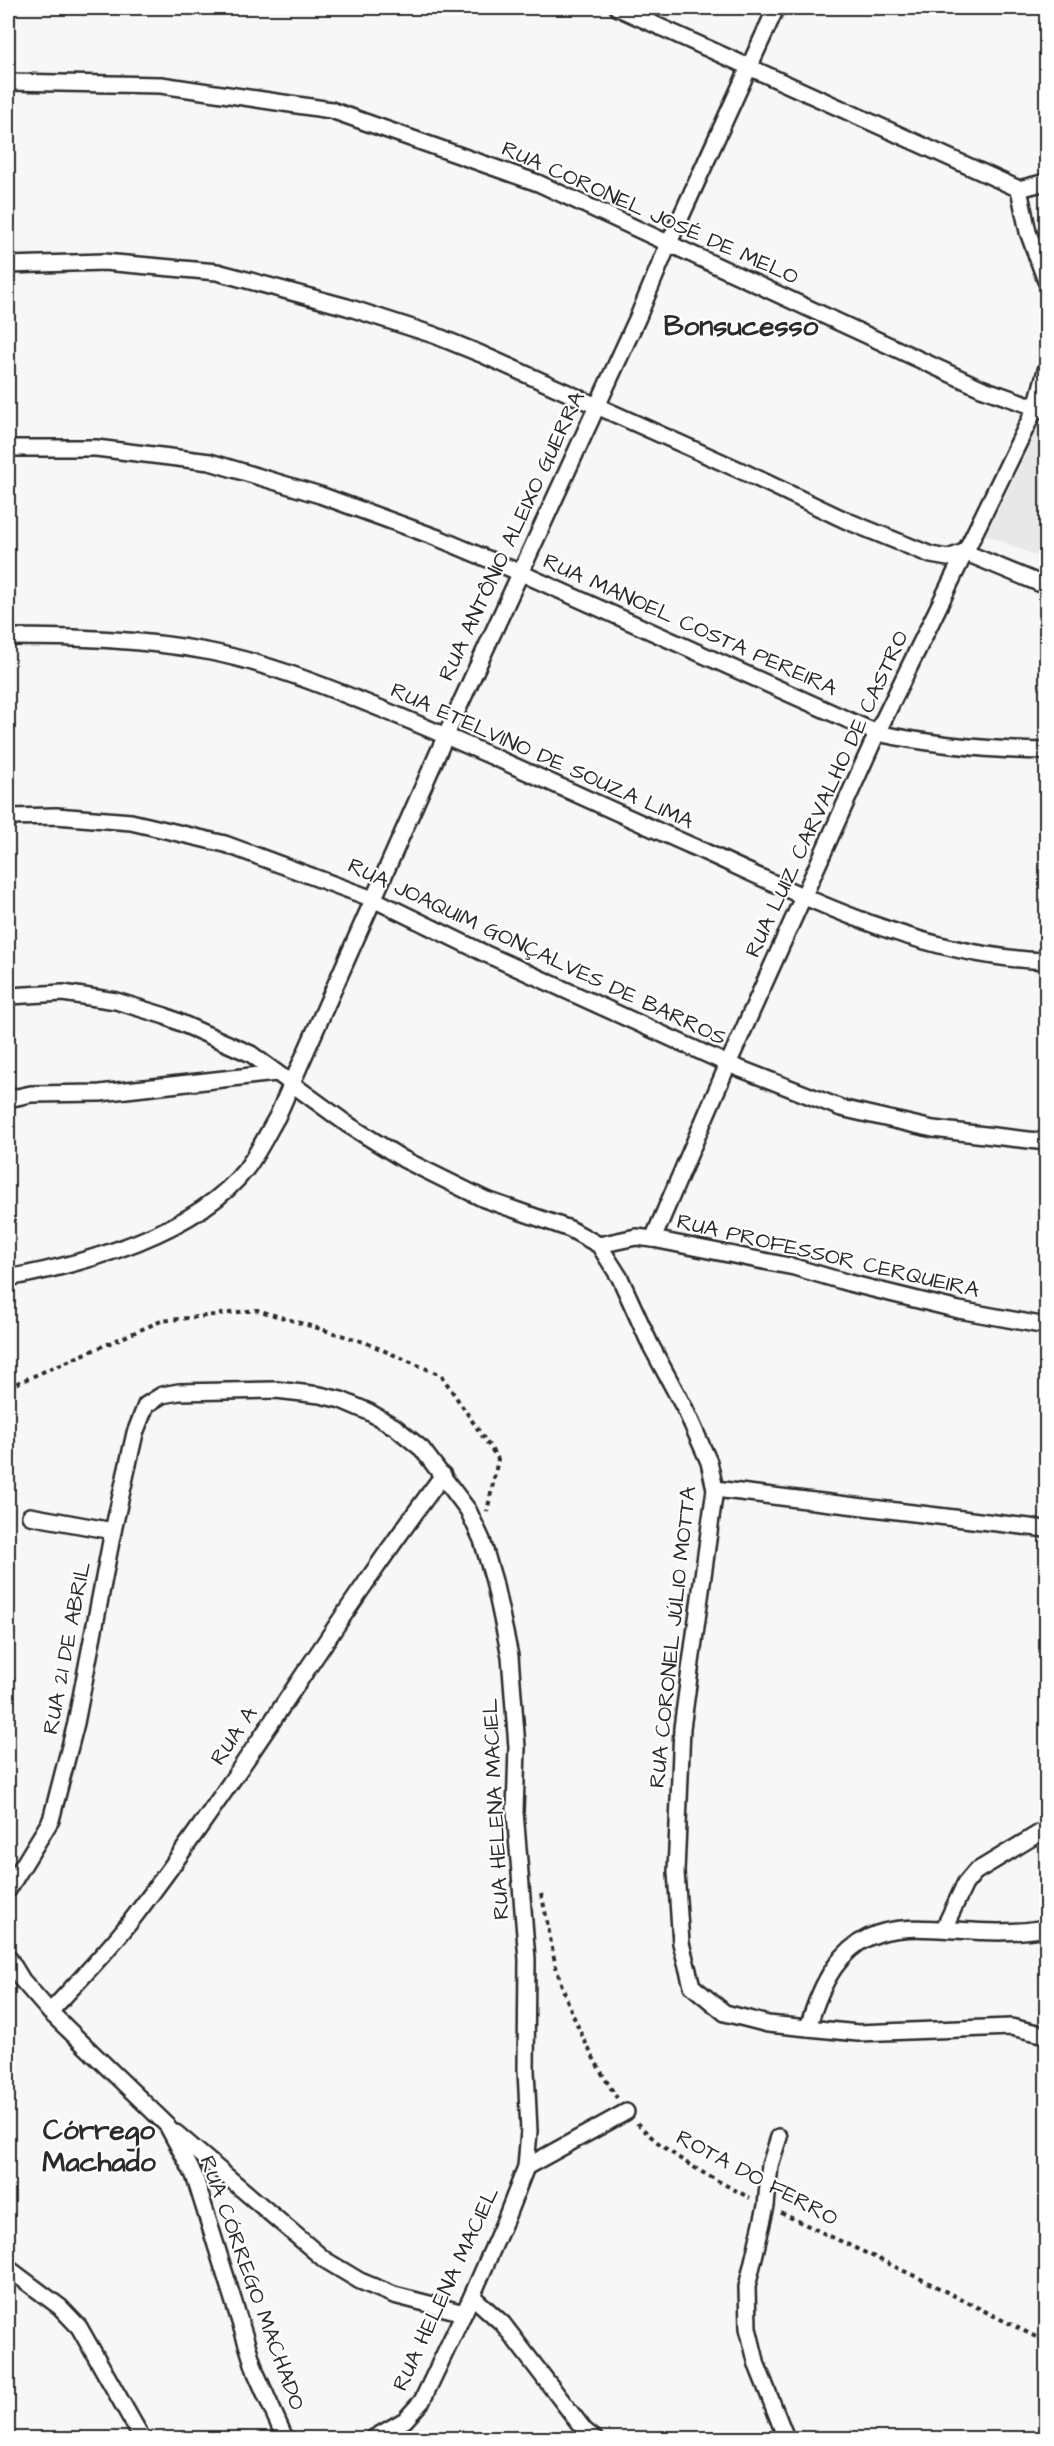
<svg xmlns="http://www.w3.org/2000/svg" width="1054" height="2446" viewBox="0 0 1054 2446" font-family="'Architects Daughter',sans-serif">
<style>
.built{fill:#e8e8e8}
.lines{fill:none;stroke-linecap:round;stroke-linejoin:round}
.street-casing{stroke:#2b2b2b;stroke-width:20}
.path{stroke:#2b2b2b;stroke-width:4;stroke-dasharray:4.5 4.5;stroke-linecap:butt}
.street{stroke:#fff;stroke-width:15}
.labels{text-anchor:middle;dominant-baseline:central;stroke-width:4.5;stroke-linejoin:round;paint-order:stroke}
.street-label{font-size:22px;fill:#2b2b2b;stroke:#fff}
.district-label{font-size:28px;font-weight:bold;fill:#2b2b2b;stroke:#fff}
</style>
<rect width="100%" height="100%" fill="#f7f7f7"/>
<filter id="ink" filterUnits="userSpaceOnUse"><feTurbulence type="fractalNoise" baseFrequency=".0167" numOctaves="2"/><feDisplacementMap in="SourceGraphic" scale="12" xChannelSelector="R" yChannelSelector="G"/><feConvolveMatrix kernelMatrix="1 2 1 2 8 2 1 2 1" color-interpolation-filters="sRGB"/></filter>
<g filter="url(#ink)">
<polygon class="built" points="1039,426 1046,427 1046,560 986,535"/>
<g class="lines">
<defs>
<g id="street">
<polyline points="618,8 1019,189"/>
<polyline points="8,82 161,85 331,110 538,183 981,388 1046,411"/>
<polyline points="1019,189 1028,232 1046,281"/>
<polyline points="1019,189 1046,182"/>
<polyline points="8,265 104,262 217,272 347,307 434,335 481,354 744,472 845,520 931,555 948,558 964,552 1046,586"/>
<path d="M8 448H96L210 462 320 495 438 538 521 573 877 733C933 745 989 750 1046 751"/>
<path d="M8 637C73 637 141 639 206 651 269 663 330 688 389 712 491 754 591 801 692 846 807 898 918 956 1046 961"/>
<polyline points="8,817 56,816 131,822 225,844 373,899 486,954 728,1064 841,1108 933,1129 1046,1142"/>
<polyline points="8,996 63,993 116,1001 165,1016 251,1054 347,1124 403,1159 484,1199 570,1229 599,1245 620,1278 650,1344 686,1411 709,1462 715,1489 682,1728 676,1872 681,1943 692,1986 725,2013 768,2024 858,2033 1011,2027 1046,2035"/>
<polyline points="8,1099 31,1094 100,1093 276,1073"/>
<polyline points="653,1239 728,1064 877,733 1036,407 1046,370"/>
<polyline points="599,1245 636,1237 653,1239 794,1267 849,1283 959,1310 1046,1326"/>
<path d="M8 1278C84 1264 197 1233 246 1169 258 1153 267 1134 277 1117L446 735 638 317 668 245 776 8"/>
<polyline points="715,1489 1046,1529"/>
<polyline points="30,1516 113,1531"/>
<polyline points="8,1890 51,1820 76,1723 113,1531 135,1433 146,1405 162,1395 179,1392 276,1390 320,1395 341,1400 369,1412 395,1427 422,1449 468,1510 482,1540 494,1581 510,1656 517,1747 515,1812 527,1959 526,2070 529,2131 526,2167 506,2218 472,2296 422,2401 405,2420 374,2438"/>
<polyline points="944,1928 965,1884 975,1872 1046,1829"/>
<polyline points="8,1957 22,1980 50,2012 167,2125 194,2175 256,2373 285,2438"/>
<path d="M50 2012C78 1981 109 1950 134 1917 243 1774 335 1619 443 1475"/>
<path d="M808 2028C851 1877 936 1948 1046 1928"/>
<polyline points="176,2133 325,2260 360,2281 394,2295 464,2313"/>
<polyline points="779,2137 770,2165 766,2206 747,2287 748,2328 757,2365 786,2438"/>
<polyline points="526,2167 626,2112"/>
<polyline points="8,2268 60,2307 79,2327 142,2438"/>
<polyline points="472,2296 503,2324 585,2431 594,2438"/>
</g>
</defs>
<use href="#street" class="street-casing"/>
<g class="path">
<polyline points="8,1387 161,1321 257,1310 364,1342 441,1375 498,1459 487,1512"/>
<path d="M541 1894C548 1919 550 1945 557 1970 570 2015 592 2059 617 2098"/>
<path d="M637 2123C669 2157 709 2176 750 2198"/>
<polyline points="781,2213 921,2279 1046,2342"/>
</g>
<use href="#street" class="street"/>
</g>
</g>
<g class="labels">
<g class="street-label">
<text transform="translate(650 213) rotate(24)">RUA CORONEL JOSÉ DE MELO</text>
<text transform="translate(512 536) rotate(-65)">RUA ANTÔNIO ALEIXO GUERRA</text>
<text transform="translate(690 625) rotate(24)">RUA MANOEL COSTA PEREIRA</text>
<text transform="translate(542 756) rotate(24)">RUA ETELVINO DE SOUZA LIMA</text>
<text transform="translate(827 794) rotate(-65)">RUA LUIZ CARVALHO DE CASTRO</text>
<text transform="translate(537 952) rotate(25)">RUA JOAQUIM GONÇALVES DE BARROS</text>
<text transform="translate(828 1256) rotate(13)">RUA PROFESSOR CERQUEIRA</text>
<text transform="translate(673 1637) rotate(-84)">RUA CORONEL JÚLIO MOTTA</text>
<text transform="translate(67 1648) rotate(-79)">RUA 21 DE ABRIL</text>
<text transform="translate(234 1736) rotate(-56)">RUA A</text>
<text transform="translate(496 1809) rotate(-93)">RUA HELENA MACIEL</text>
<text transform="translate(757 2178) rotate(28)">ROTA DO FERRO</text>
<text transform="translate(252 2283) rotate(70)">RUA CÓRREGO MACHADO</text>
<text transform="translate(446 2289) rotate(-65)">RUA HELENA MACIEL</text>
</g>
<g class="district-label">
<text x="741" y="326">Bonsucesso</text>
<text x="99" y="2130">Córrego<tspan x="99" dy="32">Machado</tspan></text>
</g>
</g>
<rect width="1054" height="2446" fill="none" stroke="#fff" stroke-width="30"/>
<rect x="15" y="15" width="1024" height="2416" fill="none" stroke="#2b2b2b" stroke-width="2" filter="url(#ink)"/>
</svg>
